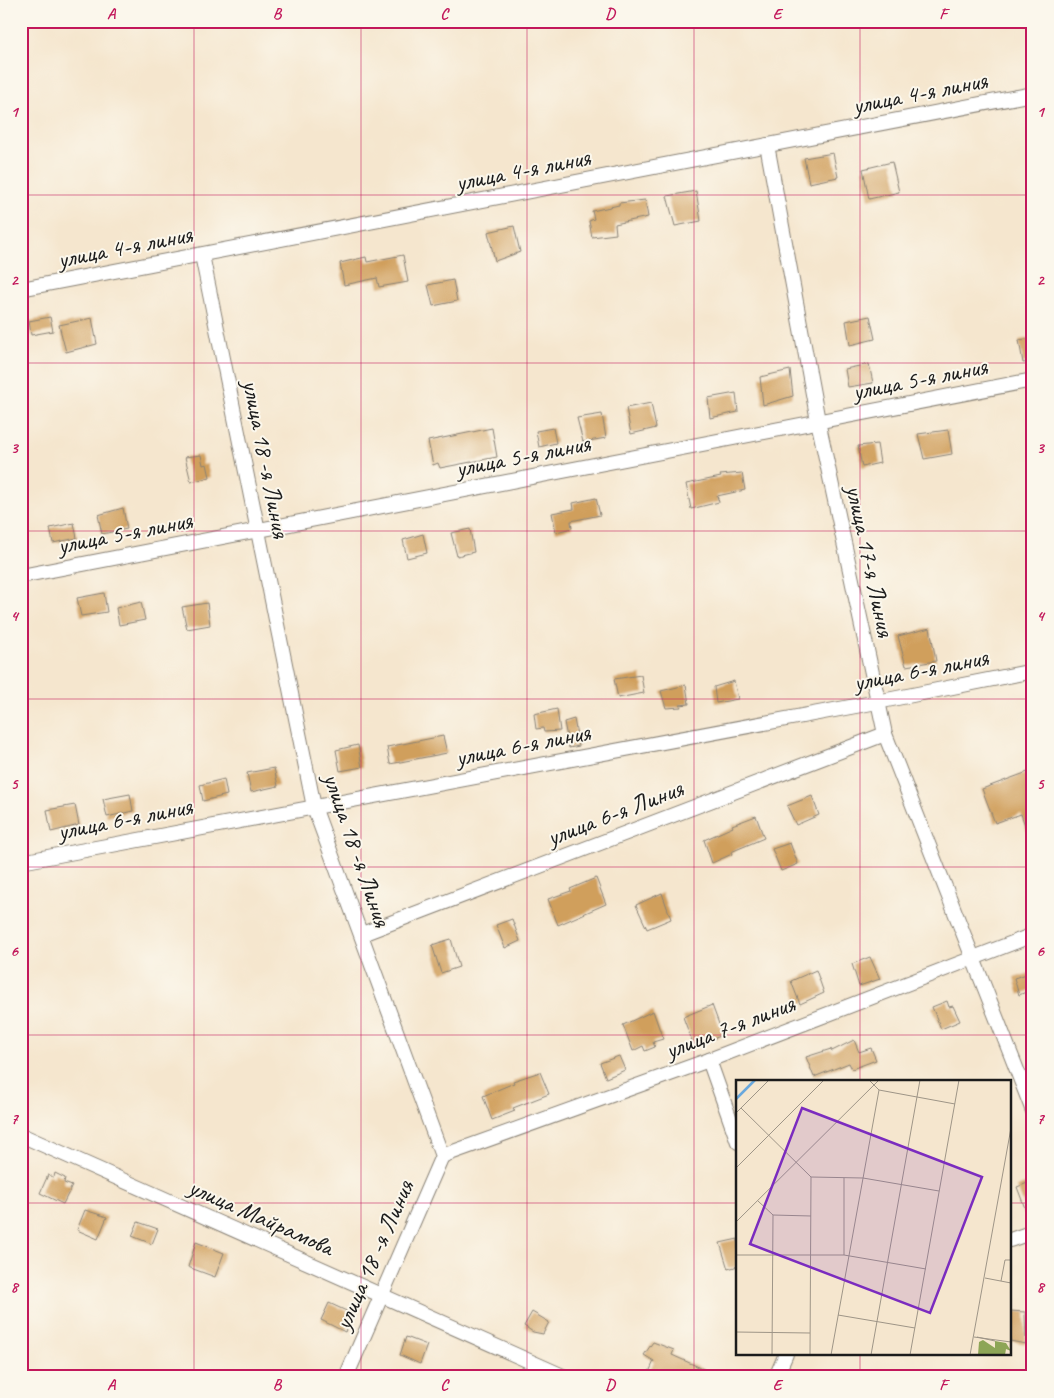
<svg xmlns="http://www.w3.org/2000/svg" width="1054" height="1398" viewBox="0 0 1054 1398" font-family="Caveat,sans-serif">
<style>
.building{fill:#d09f5b}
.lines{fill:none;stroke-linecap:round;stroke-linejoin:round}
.street-casing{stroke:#888175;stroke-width:16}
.street{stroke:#fff;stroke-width:14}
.grid{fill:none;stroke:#c2185b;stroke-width:1;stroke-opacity:0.55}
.labels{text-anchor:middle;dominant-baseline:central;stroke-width:4;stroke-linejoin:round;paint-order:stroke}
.street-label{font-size:25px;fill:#1c1c1c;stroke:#fbf7ec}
.inset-river{fill:none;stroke:#69a8dc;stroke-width:2.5}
.inset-road{fill:none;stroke:#9e9587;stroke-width:1}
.view{fill:#7b2cbf;fill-opacity:0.15;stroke:#7b2cbf;stroke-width:2.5}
.inset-edge{fill:none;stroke:#1c1c1c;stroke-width:2.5}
.neatline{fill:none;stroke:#c2185b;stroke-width:2}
.grid-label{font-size:16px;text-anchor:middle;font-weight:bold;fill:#c2185b}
</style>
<rect width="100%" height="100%" fill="#fbf7ec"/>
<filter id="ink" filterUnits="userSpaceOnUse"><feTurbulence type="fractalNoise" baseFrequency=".02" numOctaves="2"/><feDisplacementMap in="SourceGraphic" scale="10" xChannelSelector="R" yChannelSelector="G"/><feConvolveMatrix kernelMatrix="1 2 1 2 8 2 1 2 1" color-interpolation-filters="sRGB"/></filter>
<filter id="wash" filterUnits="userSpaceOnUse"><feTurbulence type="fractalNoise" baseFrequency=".0096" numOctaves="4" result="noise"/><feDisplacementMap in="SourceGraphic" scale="20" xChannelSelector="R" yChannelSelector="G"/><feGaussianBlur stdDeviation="1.12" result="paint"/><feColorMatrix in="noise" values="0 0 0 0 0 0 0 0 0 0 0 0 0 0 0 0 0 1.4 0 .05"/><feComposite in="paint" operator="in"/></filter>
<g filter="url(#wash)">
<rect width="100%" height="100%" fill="#f5e6ce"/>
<g id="blocks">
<g class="building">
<polygon points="833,153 838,177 809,183 804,158"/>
<polygon points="892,162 899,192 869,199 863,169"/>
<polygon points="696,191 701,221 675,226 667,196"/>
<polygon points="645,200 648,217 615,224 616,234 592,237 589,221 594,219 592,211 619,205 619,203"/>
<polygon points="514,226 520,252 495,261 488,232"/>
<polygon points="403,255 408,282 379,287 377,278 344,285 340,263 366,257 367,262"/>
<polygon points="453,280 457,301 433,306 428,285"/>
<polygon points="870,316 875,339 850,345 846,321"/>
<polygon points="50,317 53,331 31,335 29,321"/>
<polygon points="92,318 97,344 66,352 59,325"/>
<polygon points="1033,338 1033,362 1023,363 1019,340"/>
<polygon points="869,364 873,383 848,387 845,369"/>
<polygon points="790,370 793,396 763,405 760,377"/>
<polygon points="736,393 738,412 710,418 708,398"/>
<polygon points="651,403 656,428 631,434 626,408"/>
<polygon points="602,414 606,438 583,442 577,418"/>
<polygon points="492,428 497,457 440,468 438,463 433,465 428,441"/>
<polygon points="553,428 556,443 539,447 536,431"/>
<polygon points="948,430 952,454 924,459 918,434"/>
<polygon points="877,444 880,463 862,467 858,446"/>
<polygon points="201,455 203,465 207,464 210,477 191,482 185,457"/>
<polygon points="742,473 745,490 717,496 719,502 691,509 686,484 721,477 720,475"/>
<polygon points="596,498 600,515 571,521 572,528 556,532 552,513 574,509 573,503"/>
<polygon points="123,508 127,529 102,534 98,515"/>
<polygon points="74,523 77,538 53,543 50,528"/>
<polygon points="470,529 474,552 457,556 451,533"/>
<polygon points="423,534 427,553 407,558 403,540"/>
<polygon points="104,593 107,612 81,616 77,598"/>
<polygon points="141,602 145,620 119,625 116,608"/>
<polygon points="207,603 210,625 187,629 182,607"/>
<polygon points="930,628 936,661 906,666 898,636"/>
<polygon points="641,675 644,693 618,698 614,679"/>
<polygon points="734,681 738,699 716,703 714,687"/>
<polygon points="686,685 689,704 680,705 681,707 666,708 661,691"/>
<polygon points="557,709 560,731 544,732 543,728 536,729 534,714"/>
<polygon points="574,719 579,746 569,748 564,722"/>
<polygon points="443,736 447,753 390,764 387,747"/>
<polygon points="358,745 362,767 340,771 336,750"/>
<polygon points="274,768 278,786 251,792 247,773"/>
<polygon points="1033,770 1033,843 1031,843 1021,814 995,823 982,789"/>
<polygon points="224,779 227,795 203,801 200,785"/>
<polygon points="130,794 133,811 107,817 103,799"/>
<polygon points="812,796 819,815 796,825 787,806"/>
<polygon points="75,805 79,825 51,832 47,810"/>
<polygon points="756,816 764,838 731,852 732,854 712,863 704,840 733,827 732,825"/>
<polygon points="790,843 798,864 781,871 772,849"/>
<polygon points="596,878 606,904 558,925 548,899 571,891 570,889"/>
<polygon points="662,893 671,919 647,929 636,905"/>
<polygon points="512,919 520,941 505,948 496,925"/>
<polygon points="451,939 459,967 441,973 432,945"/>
<polygon points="870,957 880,979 859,986 852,964"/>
<polygon points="816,970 824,993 800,1004 791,981"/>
<polygon points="1033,972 1033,989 1019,995 1014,978"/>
<polygon points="947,1001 949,1007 953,1006 960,1021 941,1029 932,1007"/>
<polygon points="712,1005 723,1035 694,1046 683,1017"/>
<polygon points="653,1011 663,1039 653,1042 655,1047 645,1051 643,1046 633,1051 623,1025"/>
<polygon points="854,1040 859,1052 871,1048 876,1060 852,1069 849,1063 814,1077 806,1057 831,1049 832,1051"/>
<polygon points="619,1056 625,1070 606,1078 600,1063"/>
<polygon points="540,1072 549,1094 513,1108 515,1111 492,1120 483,1096 514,1083 513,1081"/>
<polygon points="55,1173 65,1178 64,1183 72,1186 63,1204 40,1193 48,1175 54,1177"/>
<polygon points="1033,1181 1033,1223 1031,1224 1017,1187"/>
<polygon points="85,1210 107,1217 98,1239 77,1230"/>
<polygon points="138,1222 158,1229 152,1244 132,1236"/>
<polygon points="738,1239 738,1266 728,1269 720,1243"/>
<polygon points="196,1242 224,1253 215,1277 188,1267"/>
<polygon points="329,1303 353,1314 345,1332 321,1320"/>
<polygon points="1010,1311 1025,1312 1026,1344 1010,1341"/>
<polygon points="532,1312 549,1322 543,1334 533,1332 524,1326"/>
<polygon points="406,1337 427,1345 420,1364 400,1355"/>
<polygon points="653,1342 674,1350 672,1355 721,1377 647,1377 654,1361 644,1355"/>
</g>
</g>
</g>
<g filter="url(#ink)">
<use href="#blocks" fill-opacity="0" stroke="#888175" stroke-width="1"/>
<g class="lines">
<defs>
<g id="street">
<polyline points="767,145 818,421 885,734 1033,1111"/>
<polyline points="202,255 314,807 442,1156 346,1377"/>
<polyline points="21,289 1033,94"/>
<path d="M21 576C359 512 695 444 1033 380"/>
<polyline points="21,862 877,702 1033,671"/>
<polyline points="362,934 885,734"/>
<polyline points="709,1060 738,1142"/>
<polyline points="21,1135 565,1377"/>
<polyline points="442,1156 709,1060 1033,935"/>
<polyline points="1010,1240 1033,1232"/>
<polyline points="776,1377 786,1354"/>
</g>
</defs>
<use href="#street" class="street-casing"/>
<use href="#street" class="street"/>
</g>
</g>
<path class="grid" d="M194 21V1377M361 21V1377M527 21V1377M694 21V1377M860 21V1082M21 195H1033M21 363H1033M21 531H1033M21 699H1033M21 867H1033M21 1035H1033M21 1203H738M1010 1203H1033M860 1354V1377"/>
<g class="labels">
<g class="street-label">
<text transform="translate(920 93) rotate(-11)">улица 4-я линия</text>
<text transform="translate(523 170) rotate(-11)">улица 4-я линия</text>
<text transform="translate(125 247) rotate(-11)">улица 4-я линия</text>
<text transform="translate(920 379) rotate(-11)">улица 5-я линия</text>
<text transform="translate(523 456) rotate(-11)">улица 5-я линия</text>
<text transform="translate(266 459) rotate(79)">улица 18 -я Линия</text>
<text transform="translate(125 533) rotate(-11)">улица 5-я линия</text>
<text transform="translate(870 561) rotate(78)">улица 17-я Линия</text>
<text transform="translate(921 670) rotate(-11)">улица 6-я линия</text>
<text transform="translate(523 745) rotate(-11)">улица 6-я линия</text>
<text transform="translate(615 813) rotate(-21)">улица 6-я Линия</text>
<text transform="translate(125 819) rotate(-11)">улица 6-я линия</text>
<text transform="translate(357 850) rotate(71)">улица 18 -я Линия</text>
<text transform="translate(730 1027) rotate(-21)">улица 7-я линия</text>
<text transform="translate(261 1217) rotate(24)">улица Майрамова</text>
<text transform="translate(374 1255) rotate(-66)">улица 18 -я Линия</text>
</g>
</g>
<g transform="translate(736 1080)">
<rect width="275" height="275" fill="#f5e6ce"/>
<path d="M247 260 259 268V273V261L270 263 275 271 270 269 269 275H242L243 262Z" fill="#8da556"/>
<path class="inset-river" d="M0 19 19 0"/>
<path class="inset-road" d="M133 0 143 10 219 24M5 28 75 97 127 98 203 111M0 33 33 0M0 88 88 0M22 121 37 135 36 275M37 135 75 136M0 142 143 0M0 175H108L190 189M108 175V98M249 198 275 203M265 201 269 180H275M102 235 179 248M0 252 74 253M238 257 275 262M241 257 259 261M74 275 75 97M95 275 143 10M135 275 184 0M174 275 223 0M234 275 275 48"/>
<path class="view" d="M66 28 246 97 194 233 14 164Z"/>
<rect width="275" height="275" class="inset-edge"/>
</g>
<rect width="1054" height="1398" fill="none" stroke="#fbf7ec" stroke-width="55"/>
<rect x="28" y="28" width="998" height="1342" class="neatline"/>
<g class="grid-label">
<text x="111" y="19">A</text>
<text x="277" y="19">B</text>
<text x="444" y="19">C</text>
<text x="610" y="19">D</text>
<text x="777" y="19">E</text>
<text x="943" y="19">F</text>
<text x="14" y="117">1</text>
<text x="1040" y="117">1</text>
<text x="14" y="285">2</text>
<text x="1040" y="285">2</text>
<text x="14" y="453">3</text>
<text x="1040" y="453">3</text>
<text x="14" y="621">4</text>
<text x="1040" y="621">4</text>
<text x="14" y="789">5</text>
<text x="1040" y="789">5</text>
<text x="14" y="956">6</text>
<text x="1040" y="956">6</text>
<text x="14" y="1124">7</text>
<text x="1040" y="1124">7</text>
<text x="14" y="1292">8</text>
<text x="1040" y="1292">8</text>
<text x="111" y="1390">A</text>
<text x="277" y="1390">B</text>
<text x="444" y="1390">C</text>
<text x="610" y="1390">D</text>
<text x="777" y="1390">E</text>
<text x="943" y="1390">F</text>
</g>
</svg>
